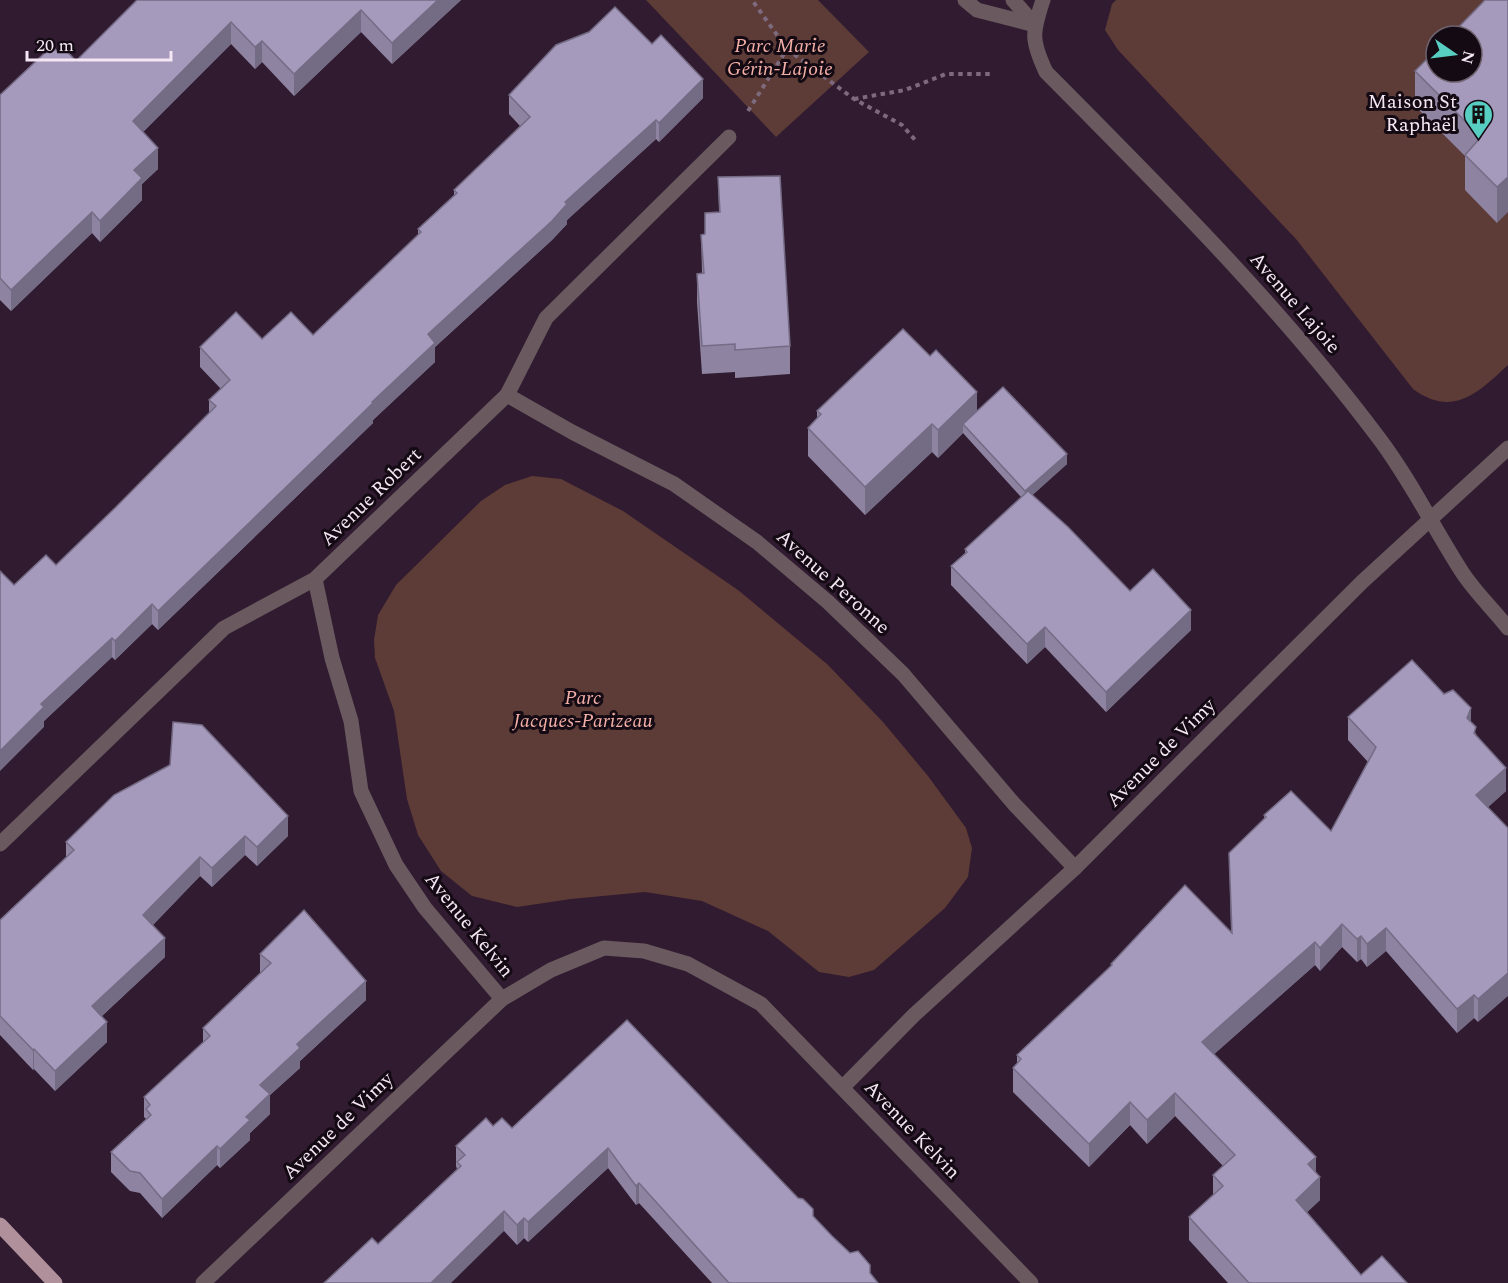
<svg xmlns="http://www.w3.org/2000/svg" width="1508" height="1283" viewBox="0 0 1508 1283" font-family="Spectral,serif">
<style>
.green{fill:#5d3b37;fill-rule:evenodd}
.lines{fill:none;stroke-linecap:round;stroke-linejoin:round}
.path{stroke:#7e6a7d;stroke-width:4;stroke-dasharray:4.5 4.5;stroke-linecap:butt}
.minor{stroke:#6a5a5f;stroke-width:15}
.major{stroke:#b0909a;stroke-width:15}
.wall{fill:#8e84a2}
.shaded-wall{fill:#746b84}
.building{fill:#a599bc;stroke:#746b84;stroke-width:1.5}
.labels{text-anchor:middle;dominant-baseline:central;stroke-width:6;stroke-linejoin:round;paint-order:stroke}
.park-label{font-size:20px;font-style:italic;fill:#f4afa7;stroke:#130a13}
.poi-label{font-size:20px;fill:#f5e6f4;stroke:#130a13;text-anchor:end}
.street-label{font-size:20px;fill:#f5e6f4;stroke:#130a13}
</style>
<rect width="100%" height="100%" fill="#311b30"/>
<g class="green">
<polygon points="646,0 818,0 869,52 776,137"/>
<path d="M1116 0H1508V365C1478 393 1453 418 1413 389L1296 239 1118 50 1105 30 1112 4ZM1436 36H1472V72H1436Z"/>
<polygon points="532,476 561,479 623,511 738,590 827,664 883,722 928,776 966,828 972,848 968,877 945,908 874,970 849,977 819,972 768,931 702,901 645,892 571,899 517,907 472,896 441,871 418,835 407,799 394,711 375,658 374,640 378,615 396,585 481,501 505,485"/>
</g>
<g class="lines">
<g class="path">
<polyline points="787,49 854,99 902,125 916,141"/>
<polyline points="854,99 905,90 946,74 990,74"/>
<polyline points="748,111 787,49 752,0"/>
</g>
<g class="minor">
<polyline points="965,0 977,10 1035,25"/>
<polyline points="1013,0 1035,25"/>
<path d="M1043 0C1032 33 1031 40 1046 72 1162 189 1279 305 1378 437 1410 479 1433 527 1462 572 1475 592 1493 609 1508 628"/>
<polyline points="507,395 572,432 674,484 757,542 828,602 903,674 1014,804 1075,868"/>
<polyline points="315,579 332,658 351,721 361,791 396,865 425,908 502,999"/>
<polyline points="0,844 224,628 315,579 507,395 546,318 729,137"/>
<polyline points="843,1087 914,1015 1075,868 1362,582 1508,448"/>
<polyline points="203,1283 502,999 551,970 604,948 644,951 688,964 761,1004 1031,1283"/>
</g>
<polyline class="major" points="0,1225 55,1283"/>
</g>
<g class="wall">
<polygon points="137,0 461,0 392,64 361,32 294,96 262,62 255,69 231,44 143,132 158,169 142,184 142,200 100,242 92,233 11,311 0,300 0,95 58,52 76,61"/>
<polygon points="1508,0 1497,223 1465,190 1465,156 1415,106 1415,71"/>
<polygon points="509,95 703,98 659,142 656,139 567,220 567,224 552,240 435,347 435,362 373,420 373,423 158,630 152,624 115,660 112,657 44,721 44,727 14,585 56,565 115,508 209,413 209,400 221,389 200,367 200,347 262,339 313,335 418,236 418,229 454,195 454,190 520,126 509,114"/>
<polygon points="718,177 790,346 790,374 735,378 735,372 702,374 697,302 697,274 702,273 701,235 705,234 719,212"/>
<polygon points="817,411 977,411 1067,464 1032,495 1130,591 1191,630 1106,712 1045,647 1027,664 951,585 951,566 965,554 965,549 1021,497 963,433 938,458 932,452 865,515 808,456 808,428 817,419"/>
<polygon points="1444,694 1471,722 1476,734 1506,791 1488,807 1478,1022 1474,1018 1457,1033 1386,951 1367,967 1361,959 1357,962 1342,947 1320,971 1315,965 1214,1054 1316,1173 1320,1200 1307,1212 1361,1275 1407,1283 1228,1283 1189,1240 1189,1217 1213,1195 1213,1175 1223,1166 1175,1116 1147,1144 1130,1125 1089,1167 1013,1092 1013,1068 1017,1064 1017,1055 1111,967 1111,964 1231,932 1229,853 1264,819 1264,815 1331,831 1368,762 1348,740 1348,717"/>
<polygon points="114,795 288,836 257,866 245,855 212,887 200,876 153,925 165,957 102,1016 107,1042 55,1091 34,1069 33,1070 0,1035 0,920 66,857 66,842"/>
<polygon points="260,954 366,1000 300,1061 300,1068 270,1095 270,1114 250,1133 250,1140 220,1168 217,1165 162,1218 140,1193 130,1191 111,1172 111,1152 146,1119 144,1117 144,1097 203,1042 203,1028 260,973"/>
<polygon points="627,1020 832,1236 870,1274 878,1283 712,1283 639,1203 636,1205 608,1168 528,1242 524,1238 517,1245 504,1231 378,1244 457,1169 456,1166 456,1146 493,1126 512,1128"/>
</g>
<g class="shaded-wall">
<polygon points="438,0 461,0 392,64 392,43"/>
<polygon points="361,10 361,32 294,96 294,74"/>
<polygon points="231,22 231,44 133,142 133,121"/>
<polygon points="262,41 262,62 255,69 255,47"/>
<polygon points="703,79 703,98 659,142 659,123"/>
<polygon points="656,120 656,139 567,220 567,224 552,240 435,347 435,362 373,420 373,423 158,630 158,611 372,402 428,334 565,202"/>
<polygon points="158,148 158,169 142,184 142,200 100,242 100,221 134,170"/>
<polygon points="1508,177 1508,212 1497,223 1497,187"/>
<polygon points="92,212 92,233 11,311 11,290"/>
<polygon points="977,392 977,420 963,424 963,433 938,458 938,430"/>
<polygon points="932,424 932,452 865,515 865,487"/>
<polygon points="1067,454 1067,464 1025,502 1025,491"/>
<polygon points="152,604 152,624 115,660 115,641"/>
<polygon points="1191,610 1191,630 1106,712 1106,692"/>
<polygon points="1045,627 1045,647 1027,664 1027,644"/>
<polygon points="112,638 112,657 44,721 44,727 0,771 0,751 41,704"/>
<polygon points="1471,708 1471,731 1467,718"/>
<polygon points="1506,768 1506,791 1476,818 1476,795"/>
<polygon points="288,816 288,836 257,866 257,847"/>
<polygon points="245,836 245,855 212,887 212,868"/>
<polygon points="200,857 200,876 143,935 143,915"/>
<polygon points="1342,924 1342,947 1320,971 1320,948"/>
<polygon points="1386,928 1386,951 1367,967 1367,944"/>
<polygon points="1361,936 1361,959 1357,962 1357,939"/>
<polygon points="165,938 165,957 92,1025 92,1006"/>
<polygon points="1315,942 1315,965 1202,1065 1202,1042"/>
<polygon points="1508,973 1508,996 1478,1022 1478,999"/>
<polygon points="366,981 366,1000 300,1061 300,1068 270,1095 270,1114 250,1133 250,1140 220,1168 220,1149 246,1117 260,1085 297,1044"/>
<polygon points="1474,995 1474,1018 1457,1033 1457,1009"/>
<polygon points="107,1022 107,1042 55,1091 55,1071"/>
<polygon points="34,1049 34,1069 33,1070 33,1050"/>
<polygon points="1175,1093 1175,1116 1147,1144 1147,1120"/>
<polygon points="1130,1102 1130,1125 1089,1167 1089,1144"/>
<polygon points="217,1146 217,1165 162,1218 162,1199"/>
<polygon points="608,1148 608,1168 528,1242 528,1222"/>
<polygon points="1316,1157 1316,1180 1308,1164"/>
<polygon points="1320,1177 1320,1200 1296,1223 1296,1200"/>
<polygon points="639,1183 639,1203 636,1205 636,1186"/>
<polygon points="504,1211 504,1231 451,1283 431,1283"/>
<polygon points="524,1218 524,1238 517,1245 517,1225"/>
</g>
<g class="building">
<polygon points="137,0 438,0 392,43 361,10 294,74 262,41 255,47 231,22 133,121 158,148 134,170 142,178 100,221 92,212 11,290 0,278 0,95 52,46 58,52 63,47 76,61"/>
<polygon points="1485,0 1508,0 1508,177 1497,187 1465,155 1481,137 1415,71 1436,50 1436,72 1472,72 1472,36 1450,36"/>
<polygon points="615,7 652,44 661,35 703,79 659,123 656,120 565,202 567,204 552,221 428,334 435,343 372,402 373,403 158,611 152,604 115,641 112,638 41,704 44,707 0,751 0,571 14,585 46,555 56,565 115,508 216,406 209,400 230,380 200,347 236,312 262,339 291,312 313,335 421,232 418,229 457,193 454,190 530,117 509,95 556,45 589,32"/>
<polygon points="780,176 790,346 735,350 735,344 702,346 697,274 704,273 701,235 705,234 705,213 720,212 718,177"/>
<polygon points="903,329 930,356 936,350 977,392 938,430 932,424 865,487 808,428 821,414 817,411"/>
<polygon points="1003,387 1067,454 1025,491 963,424"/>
<polygon points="1028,491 1068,527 1130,591 1153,569 1191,610 1106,692 1045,627 1027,644 951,566 967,552 965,549"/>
<polygon points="1412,660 1444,694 1453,690 1471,708 1467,718 1476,727 1474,733 1506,768 1476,795 1508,828 1508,973 1478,999 1474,995 1457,1009 1386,928 1367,944 1361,936 1357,939 1342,924 1320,948 1315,942 1202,1042 1316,1157 1308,1164 1320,1177 1296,1200 1361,1275 1382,1256 1407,1283 1249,1283 1189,1217 1223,1186 1213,1175 1235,1155 1175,1093 1147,1120 1130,1102 1089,1144 1013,1068 1021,1059 1017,1055 1112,965 1111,964 1185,885 1232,933 1229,853 1266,817 1264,815 1291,791 1331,831 1376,747 1348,717"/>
<polygon points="173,722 202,725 288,816 257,847 245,836 212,868 200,857 143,915 165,938 92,1006 107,1022 55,1071 34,1049 33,1050 0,1016 0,920 74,850 66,842 114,795 170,765"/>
<polygon points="304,910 366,981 297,1044 300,1048 260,1085 270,1094 246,1117 250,1120 220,1149 217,1146 162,1199 140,1173 130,1171 111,1152 151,1115 146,1109 150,1105 144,1097 210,1036 203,1028 271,963 260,954"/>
<polygon points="627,1020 798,1198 803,1199 813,1209 813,1216 832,1236 850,1253 858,1251 870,1265 870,1273 878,1283 729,1283 639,1183 636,1186 608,1148 528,1222 524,1218 517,1225 504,1211 431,1283 324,1283 372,1238 378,1244 461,1166 457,1162 465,1155 456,1146 486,1118 493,1126 502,1118 512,1128"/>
</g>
<defs>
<symbol id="building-pin" viewBox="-11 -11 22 30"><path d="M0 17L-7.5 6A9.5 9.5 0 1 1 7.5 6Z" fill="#57cec1" stroke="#130a13"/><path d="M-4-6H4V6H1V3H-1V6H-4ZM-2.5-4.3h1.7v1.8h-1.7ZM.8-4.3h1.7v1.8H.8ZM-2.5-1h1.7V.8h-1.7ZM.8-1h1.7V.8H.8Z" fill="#111"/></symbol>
</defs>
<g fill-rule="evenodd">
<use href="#building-pin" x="1462" y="98" width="33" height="45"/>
</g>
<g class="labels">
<g class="park-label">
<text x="780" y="46">Parc Marie<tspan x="780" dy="23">Gérin-Lajoie</tspan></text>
<text x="583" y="698">Parc<tspan x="583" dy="23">Jacques-Parizeau</tspan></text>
</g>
<g class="poi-label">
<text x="1457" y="102">Maison St<tspan x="1457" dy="23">Raphaël</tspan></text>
</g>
<g class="street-label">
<text transform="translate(1295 303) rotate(49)">Avenue Lajoie</text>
<text transform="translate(371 497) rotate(-44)">Avenue Robert</text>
<text transform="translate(833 582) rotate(42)">Avenue Peronne</text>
<text transform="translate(1161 753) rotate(-45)">Avenue de Vimy</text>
<text transform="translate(469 925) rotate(51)">Avenue Kelvin</text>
<text transform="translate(338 1126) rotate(-44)">Avenue de Vimy</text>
<text transform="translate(912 1130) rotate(46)">Avenue Kelvin</text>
</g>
</g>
<g transform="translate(1454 54) rotate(104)"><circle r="28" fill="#130a13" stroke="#6d626d" stroke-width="1.5"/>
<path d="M0-4.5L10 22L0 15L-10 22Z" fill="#57cec1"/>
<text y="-9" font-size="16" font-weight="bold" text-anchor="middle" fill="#f5e6f4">N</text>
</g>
<path d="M27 51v9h144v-9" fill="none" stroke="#f5e6f4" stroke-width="3"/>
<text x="36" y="51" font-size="18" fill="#f5e6f4" stroke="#130a13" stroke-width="4.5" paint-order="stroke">20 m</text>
</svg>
